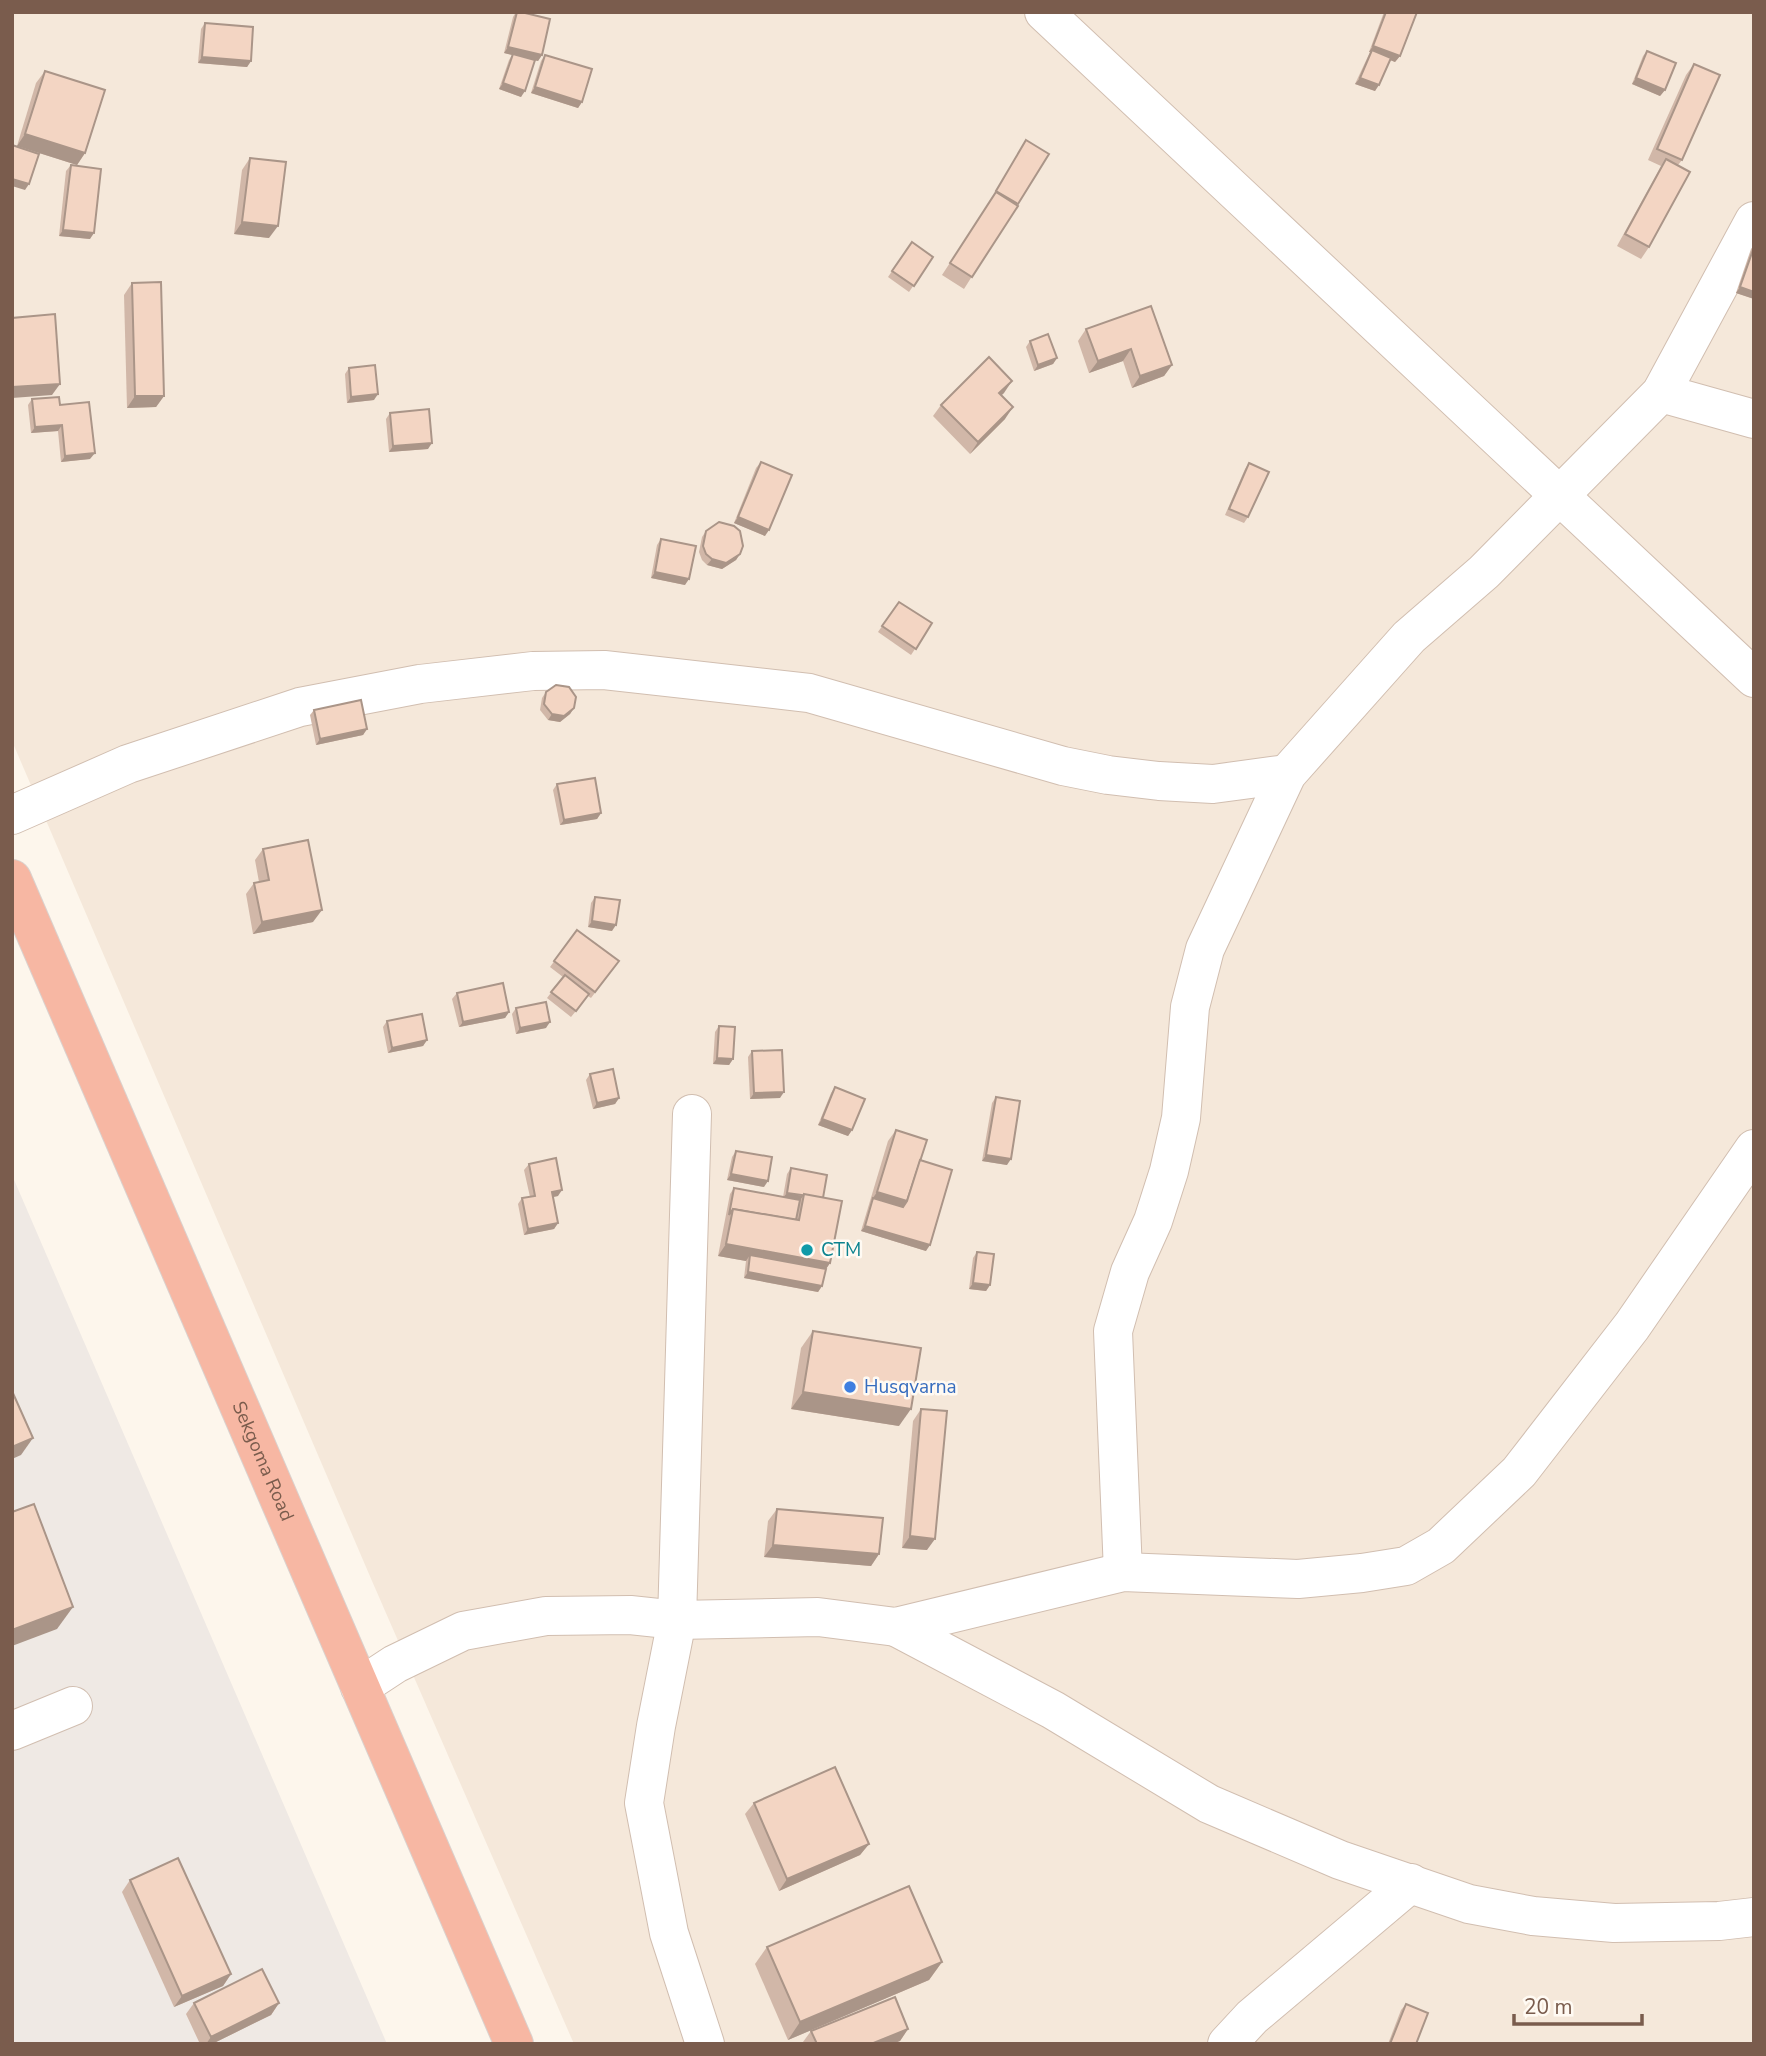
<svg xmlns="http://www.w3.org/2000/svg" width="1766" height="2056" viewBox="0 0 1766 2056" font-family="'Nunito Sans',sans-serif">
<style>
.residential{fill:#f5e8da}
.industrial{fill:#efe9e4}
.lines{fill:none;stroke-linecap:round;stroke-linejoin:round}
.minor-casing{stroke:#d1beb0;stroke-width:40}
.highway-casing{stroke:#dad1cd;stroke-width:40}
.minor{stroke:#fff;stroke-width:38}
.highway{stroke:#f7b7a3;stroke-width:38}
.wall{fill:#d1b7a8}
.shaded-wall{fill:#aa9588}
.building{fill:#f3d5c3;stroke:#aa9588;stroke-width:2}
.culture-dot{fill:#0f9aa8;stroke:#fffaf3;stroke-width:2.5}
.shop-dot{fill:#3f7fe0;stroke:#fffaf3;stroke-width:2.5}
.labels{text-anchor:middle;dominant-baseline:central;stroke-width:5;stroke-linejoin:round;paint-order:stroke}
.culture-label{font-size:19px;fill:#0d838f;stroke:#fffaf3;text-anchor:start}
.shop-label{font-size:19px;fill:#366cbe;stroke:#fffaf3;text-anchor:start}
.street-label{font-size:19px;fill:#7a5c4d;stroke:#fffaf3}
</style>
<rect width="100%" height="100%" fill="#fdf6ec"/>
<polygon class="residential" points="12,12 1754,12 1754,2044 574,2044 372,1581 12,741"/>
<polygon class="industrial" points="12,1175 387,2044 12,2044"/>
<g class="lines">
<defs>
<g id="minor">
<polyline points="1044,12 1754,678"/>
<polyline points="1661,393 1754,419"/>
<polyline points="12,815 128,764 300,707 420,684 533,671 604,670 809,693 1063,766 1108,775 1159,781 1213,784 1287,774"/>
<polyline points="692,1114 677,1620 656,1726 644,1803 669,1933 705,2044"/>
<polyline points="1123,1572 1113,1331 1130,1272 1153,1221 1169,1171 1181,1118 1190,1007 1205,949 1287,774 1409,637 1484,572 1661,393 1754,221"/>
<polyline points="896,1627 1053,1710 1209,1804 1340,1860 1469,1904 1533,1916 1614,1923 1719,1921 1754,1917"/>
<polyline points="360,1687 395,1664 463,1631 546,1616 630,1615 677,1620 818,1617 896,1627 1123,1572 1298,1579 1362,1573 1406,1566 1441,1546 1519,1472 1632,1326 1754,1149"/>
<polyline points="12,1731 73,1706"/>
<polyline points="1227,2044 1252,2017 1411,1883"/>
</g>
<g id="highway">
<path id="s1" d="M12 879 514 2044"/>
</g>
</defs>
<use href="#minor" class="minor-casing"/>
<use href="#highway" class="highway-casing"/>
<use href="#minor" class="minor"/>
<use href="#highway" class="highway"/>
</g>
<g class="wall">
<polygon points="516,12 542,55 538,61 534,60 521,97 499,89 509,60 512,55 504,53 513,17"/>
<polygon points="1384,12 1417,12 1400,56 1395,62 1390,60 1375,91 1355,84 1370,52 1369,52"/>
<polygon points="205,23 251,61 247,67 198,63 201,29"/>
<polygon points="1647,51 1665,90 1660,96 1632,84 1643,56"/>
<polygon points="545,55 582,102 578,108 531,93 541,61"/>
<polygon points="1694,64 1682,160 1678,165 1649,247 1641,259 1617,246 1661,166 1648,160 1686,75"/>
<polygon points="45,71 85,153 77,165 17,146 36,83"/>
<polygon points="1022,146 1049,154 964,289 942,275 993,197"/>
<polygon points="250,158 269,238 234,234 242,170"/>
<polygon points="71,165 90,239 59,236 66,171"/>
<polygon points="912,242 933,257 909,292 888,277"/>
<polygon points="1754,245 1754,299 1736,293 1751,249"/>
<polygon points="132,283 164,396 156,407 127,408 124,295"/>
<polygon points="1086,329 1172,365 1164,376 1132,388 1123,361 1089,373 1078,341"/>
<polygon points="1030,341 1057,358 1053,364 1034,371 1026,347"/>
<polygon points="349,368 374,400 347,403 345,374"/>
<polygon points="1004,393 1001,395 1005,419 970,454 933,416 941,405"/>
<polygon points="32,399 60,405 90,459 61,462 58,431 31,433 28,405"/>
<polygon points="390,413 428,449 389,452 386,419"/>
<polygon points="761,462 765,536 734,523 756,468"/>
<polygon points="1249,463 1248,517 1244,523 1225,515 1245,469"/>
<polygon points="706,531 740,554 736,560 722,569 707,565 702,560 699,552 702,537"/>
<polygon points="661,539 685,585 651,578 657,545"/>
<polygon points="899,602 932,623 911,655 878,632"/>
<polygon points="546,692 574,708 570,714 560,722 548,720 540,710 542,698"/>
<polygon points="314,710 367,729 363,735 316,745 310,715"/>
<polygon points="557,784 601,813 597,819 560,825 553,790"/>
<polygon points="263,849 313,922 253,934 246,894 254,883 259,882 255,860"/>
<polygon points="595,897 612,931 588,927 591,903"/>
<polygon points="577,930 619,961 591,998 588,996 571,1017 547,998 563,977 550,967"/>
<polygon points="457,993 509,1012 505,1018 459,1027 452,999"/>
<polygon points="516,1008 546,1028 516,1034 512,1014"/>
<polygon points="387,1021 427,1040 423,1046 388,1053 383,1027"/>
<polygon points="719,1026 733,1059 729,1065 713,1064 715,1032"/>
<polygon points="752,1051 780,1098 750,1099 748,1057"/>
<polygon points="590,1074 619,1098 615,1104 593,1109 586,1080"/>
<polygon points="835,1087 852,1130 848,1136 818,1125 831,1093"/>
<polygon points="996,1097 1007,1165 982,1161 992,1103"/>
<polygon points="896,1130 920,1160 926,1251 861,1231 888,1141"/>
<polygon points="736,1151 764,1187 727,1180 732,1157"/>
<polygon points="529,1164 558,1196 553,1197 558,1223 554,1229 524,1235 518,1204 522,1198 530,1197 524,1170"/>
<polygon points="791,1168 823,1198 830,1263 826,1269 822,1286 818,1292 744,1278 746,1261 718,1256 730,1194 734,1188 783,1197 787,1174"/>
<polygon points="977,1252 990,1285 986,1291 969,1289 973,1258"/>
<polygon points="813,1331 899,1426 791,1409 801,1348"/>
<polygon points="921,1409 927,1550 902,1548 913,1421"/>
<polygon points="777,1509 879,1554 871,1566 764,1557 768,1521"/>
<polygon points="754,1803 869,1844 860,1855 779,1891 745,1814"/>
<polygon points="130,1880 231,1974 223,1986 174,2007 122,1892"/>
<polygon points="767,1947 942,1962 929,1980 788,2040 755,1964"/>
<polygon points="194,2003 279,2003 271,2015 212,2044 200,2044 186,2014"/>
<polygon points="1406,2004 1416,2044 1388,2044 1401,2010"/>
<polygon points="908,2029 900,2041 892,2044 804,2044 803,2042 811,2031"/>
</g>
<g class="shaded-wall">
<polygon points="1373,46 1400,56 1395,62 1371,52 1372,50 1370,52 1369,52"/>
<polygon points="508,47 542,55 538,61 504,53"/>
<polygon points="202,57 251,61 247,67 198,63"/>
<polygon points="1360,78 1379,85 1375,91 1355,84"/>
<polygon points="1636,78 1665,90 1660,96 1632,84"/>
<polygon points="503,83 525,91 521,97 499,89"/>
<polygon points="535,87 582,102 578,108 531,93"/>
<polygon points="25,134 85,153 77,165 17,146"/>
<polygon points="12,179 29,184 25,190 12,186"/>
<polygon points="242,222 278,226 269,238 234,234"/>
<polygon points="63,230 94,233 90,239 59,236"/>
<polygon points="1740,287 1754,292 1754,299 1736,293"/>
<polygon points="1131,349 1123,361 1089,373 1098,361"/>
<polygon points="1057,358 1053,364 1034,371 1038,365"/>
<polygon points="1172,365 1164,376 1132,388 1140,376"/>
<polygon points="1012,381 1004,393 991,405 999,393"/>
<polygon points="60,384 52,395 12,398 12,387"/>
<polygon points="378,394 374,400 347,403 351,397"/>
<polygon points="135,396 164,396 156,407 127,408"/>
<polygon points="1013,407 1005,419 970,454 978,442"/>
<polygon points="62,425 58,431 31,433 35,427"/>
<polygon points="432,443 428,449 389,452 393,446"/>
<polygon points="95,453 90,459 61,462 65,456"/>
<polygon points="738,517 769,530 765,536 734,523"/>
<polygon points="740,554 736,560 722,569 707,565 712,559"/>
<polygon points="655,572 689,579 685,585 651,578"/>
<polygon points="574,708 570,714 560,722 548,720 552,714"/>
<polygon points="367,729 363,735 316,745 320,739"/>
<polygon points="601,813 597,819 560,825 564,820"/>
<polygon points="322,910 313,922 253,934 262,922"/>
<polygon points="592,921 616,925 612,931 588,927"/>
<polygon points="509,1012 505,1018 459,1027 463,1022"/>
<polygon points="550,1022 546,1028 516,1034 520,1028"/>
<polygon points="427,1040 423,1046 388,1053 392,1048"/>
<polygon points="717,1058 733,1059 729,1065 713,1064"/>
<polygon points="784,1092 780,1098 750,1099 754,1093"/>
<polygon points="619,1098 615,1104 593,1109 597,1103"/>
<polygon points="822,1119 852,1130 848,1136 818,1125"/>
<polygon points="986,1155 1011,1159 1007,1165 982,1161"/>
<polygon points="731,1174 768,1181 764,1187 727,1180"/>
<polygon points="562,1190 558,1196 548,1198 552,1192"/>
<polygon points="877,1192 907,1201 899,1213 873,1198"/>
<polygon points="787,1193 803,1196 799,1202 782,1199"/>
<polygon points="558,1223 554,1229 524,1235 528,1229"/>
<polygon points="865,1226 930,1245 926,1251 861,1231"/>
<polygon points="726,1244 830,1263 822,1275 750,1255 746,1261 718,1256"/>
<polygon points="748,1272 822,1286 818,1292 744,1278"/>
<polygon points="973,1283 990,1285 986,1291 969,1289"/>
<polygon points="803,1392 911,1409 899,1426 791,1409"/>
<polygon points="33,1438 21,1455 12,1459 12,1447"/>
<polygon points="910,1536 935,1539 927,1550 902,1548"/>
<polygon points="773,1545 879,1554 871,1566 764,1557"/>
<polygon points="73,1607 57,1629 12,1646 12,1630"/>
<polygon points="869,1844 860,1855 779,1891 787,1879"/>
<polygon points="942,1962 929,1980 788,2040 800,2022"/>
<polygon points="231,1974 223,1986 174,2007 182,1996"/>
<polygon points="279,2003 271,2015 212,2044 206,2044 211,2037"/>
<polygon points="908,2029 900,2041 892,2044 871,2044"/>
</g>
<g class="building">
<polygon points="517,12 521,12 550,19 542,55 508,47"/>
<polygon points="1386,12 1417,12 1400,56 1373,46"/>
<polygon points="205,23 253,27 251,61 202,57"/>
<polygon points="1372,50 1391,58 1379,85 1360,78"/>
<polygon points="1647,51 1676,63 1665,90 1636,78"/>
<polygon points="513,54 535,60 525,91 503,83"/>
<polygon points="545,55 592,69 582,102 535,87"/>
<polygon points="1694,64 1720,75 1682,160 1657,149"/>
<polygon points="45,71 105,90 85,153 25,134"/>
<polygon points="1026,140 1049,154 1018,204 996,191"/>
<polygon points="12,145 39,154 29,184 12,179"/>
<polygon points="250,158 286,162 278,226 242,222"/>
<polygon points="1666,159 1690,172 1649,247 1625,234"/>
<polygon points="71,165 101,169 94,233 63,230"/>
<polygon points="996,192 1018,206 972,277 950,263"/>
<polygon points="912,242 933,257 914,286 892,271"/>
<polygon points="1754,247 1754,292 1740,287"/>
<polygon points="161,282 164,396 135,396 132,283"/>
<polygon points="1151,306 1172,365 1140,376 1131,349 1098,361 1086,329"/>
<polygon points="55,314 60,384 12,387 12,318"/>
<polygon points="1048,334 1057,358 1038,365 1030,341"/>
<polygon points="989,357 1012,381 999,393 1013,407 978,442 941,405"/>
<polygon points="375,365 378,394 351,397 349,368"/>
<polygon points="59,397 60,405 89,402 95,453 65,456 62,425 35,427 32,399"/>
<polygon points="429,409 432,443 393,446 390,413"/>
<polygon points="761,462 792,475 769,530 738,517"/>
<polygon points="1249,463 1269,472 1248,517 1229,509"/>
<polygon points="719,522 734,526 740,531 743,546 740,554 726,563 712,559 706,554 703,546 706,531"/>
<polygon points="661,539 696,546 689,579 655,572"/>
<polygon points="899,602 932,623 916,649 882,626"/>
<polygon points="556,685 569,687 576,697 574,708 564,716 552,714 544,704 546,692"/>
<polygon points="361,700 367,729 320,739 314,710"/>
<polygon points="595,778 601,813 564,820 557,784"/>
<polygon points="308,840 322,910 262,922 254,883 269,880 263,849"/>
<polygon points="595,897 620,900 616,925 592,921"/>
<polygon points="577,930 619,961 595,992 554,961"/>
<polygon points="565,975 589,994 576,1011 551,992"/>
<polygon points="503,983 509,1012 463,1022 457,993"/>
<polygon points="546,1002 550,1022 520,1028 516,1008"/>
<polygon points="422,1014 427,1040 392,1048 387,1021"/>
<polygon points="719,1026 735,1027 733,1059 717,1058"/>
<polygon points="782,1050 784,1092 754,1093 752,1051"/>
<polygon points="613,1069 619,1098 597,1103 590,1074"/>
<polygon points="835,1087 865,1099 852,1130 822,1119"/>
<polygon points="996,1097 1020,1101 1011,1159 986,1155"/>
<polygon points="896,1130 927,1140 907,1201 877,1192"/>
<polygon points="736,1151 772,1157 768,1181 731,1174"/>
<polygon points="556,1158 562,1190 552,1192 558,1223 528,1229 522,1198 535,1196 529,1164"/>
<polygon points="920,1160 952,1170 930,1245 865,1226 873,1198 903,1207 907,1201"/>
<polygon points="791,1168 827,1175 823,1198 787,1193"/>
<polygon points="734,1188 800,1200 796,1220 733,1209 729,1215"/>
<polygon points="804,1194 842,1201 830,1263 726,1244 733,1209 799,1220"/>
<polygon points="977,1252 994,1254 990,1285 973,1283"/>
<polygon points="750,1255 826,1269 822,1286 748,1272"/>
<polygon points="813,1331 921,1348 911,1409 803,1392"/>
<polygon points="12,1391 33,1438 12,1447"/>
<polygon points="921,1409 947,1411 935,1539 910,1536"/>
<polygon points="34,1504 73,1607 12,1630 12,1512"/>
<polygon points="777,1509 883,1518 879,1554 773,1545"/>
<polygon points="835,1767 869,1844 787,1879 754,1803"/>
<polygon points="178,1858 231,1974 182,1996 130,1880"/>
<polygon points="909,1886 942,1962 800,2022 767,1947"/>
<polygon points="262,1969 279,2003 211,2037 194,2003"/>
<polygon points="895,1997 908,2029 871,2044 817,2044 811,2031"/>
<polygon points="1406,2004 1428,2013 1416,2044 1390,2044"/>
</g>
<circle class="culture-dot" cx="807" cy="1250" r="7"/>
<circle class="shop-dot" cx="850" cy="1387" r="7"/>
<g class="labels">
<g class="culture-label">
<text x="821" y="1250">CTM</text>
</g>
<g class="shop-label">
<text x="864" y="1387">Husqvarna</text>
</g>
<g class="street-label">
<text stroke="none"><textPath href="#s1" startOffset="634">Sekgoma Road</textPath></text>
</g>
</g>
<rect width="1766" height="2056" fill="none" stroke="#7a5c4d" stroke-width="28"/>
<path d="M1514 2014v10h128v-10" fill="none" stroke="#7a5c4d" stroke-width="3.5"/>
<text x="1524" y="2014" font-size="21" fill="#7a5c4d" stroke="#fffaf3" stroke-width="5" paint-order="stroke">20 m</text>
</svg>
